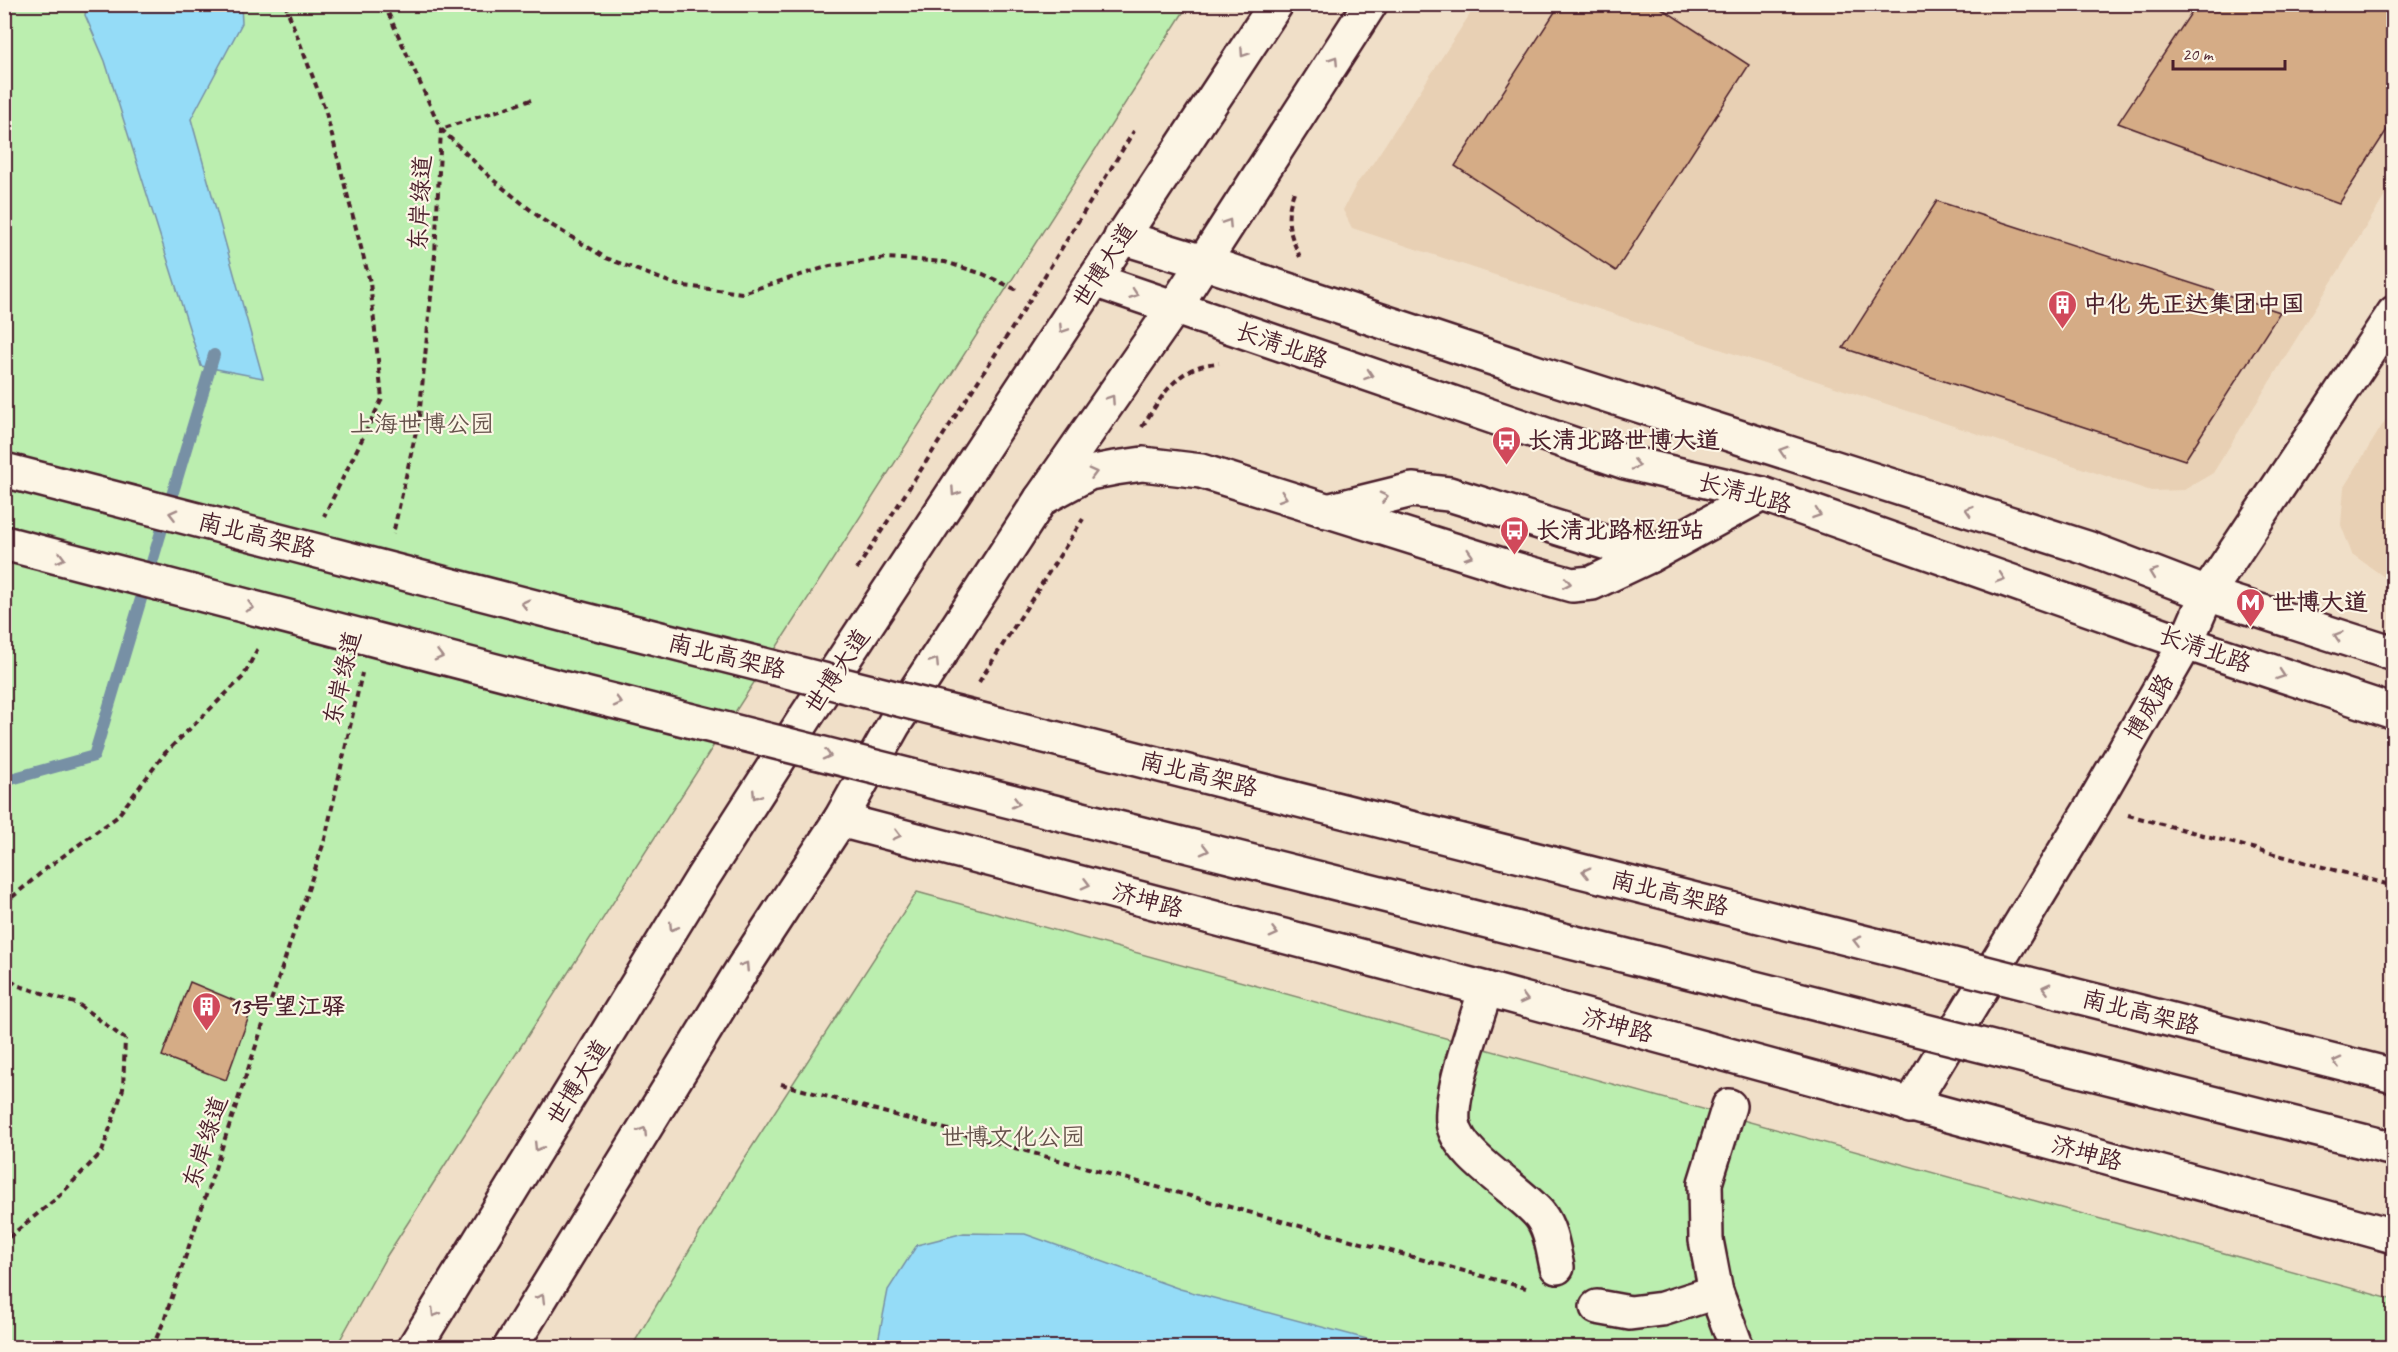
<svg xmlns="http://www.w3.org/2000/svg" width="2398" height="1352" viewBox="0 0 2398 1352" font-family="Caveat,'LXGW WenKai TC',sans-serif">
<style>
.built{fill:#e8d0b4}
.green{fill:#bbeeaf;stroke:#82866d;stroke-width:1.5}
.water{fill:#95dcf7;stroke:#7790a5;stroke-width:1.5}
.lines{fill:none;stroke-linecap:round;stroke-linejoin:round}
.stream{stroke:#7790a5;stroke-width:12}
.building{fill:#d5ac86;stroke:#4a1f2b;stroke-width:1.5}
.minor-casing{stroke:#4a1f2b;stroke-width:38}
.major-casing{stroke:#4a1f2b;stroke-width:38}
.path{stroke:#4a1f2b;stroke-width:4;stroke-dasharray:6 4.5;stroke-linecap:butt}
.minor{stroke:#fcf5e5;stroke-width:33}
.major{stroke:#fcf5e5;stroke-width:33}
.highway-bridge-casing{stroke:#4a1f2b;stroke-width:38;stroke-linecap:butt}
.highway-bridge{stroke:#fcf5e5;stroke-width:33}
.oneway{stroke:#a38a88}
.labels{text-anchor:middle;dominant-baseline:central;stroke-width:4.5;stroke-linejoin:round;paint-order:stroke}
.street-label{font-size:24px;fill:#4a1f2b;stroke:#fcf5e5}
.poi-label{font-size:24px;font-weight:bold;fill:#4a1f2b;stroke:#fcf5e5;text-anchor:start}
.park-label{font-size:24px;fill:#66534c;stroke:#fcf5e5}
</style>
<rect width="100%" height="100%" fill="#f0dfc8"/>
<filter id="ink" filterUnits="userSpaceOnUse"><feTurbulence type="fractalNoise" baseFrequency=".0167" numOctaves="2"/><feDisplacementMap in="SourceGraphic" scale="12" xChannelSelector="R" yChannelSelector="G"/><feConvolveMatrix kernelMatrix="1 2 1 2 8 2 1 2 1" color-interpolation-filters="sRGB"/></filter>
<g filter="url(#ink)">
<g class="built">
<polygon points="1476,5 2393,5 2393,183 2213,473 2184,490 2151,491 1352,228 1343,210 1357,183 1373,163"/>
<polygon points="2393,408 2393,581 2387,579 2352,554 2341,525 2344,487"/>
</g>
<g class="green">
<polygon points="5,5 1188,5 386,1257 336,1347 5,1348"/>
<polygon points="917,892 2394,1300 2393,1348 631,1348 737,1170"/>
</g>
<g class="water">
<polygon points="87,5 241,5 242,23 191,119 263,378 201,366 105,61 85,15"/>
<polygon points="964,1233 1025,1234 1180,1289 1397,1347 877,1347 888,1290 917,1245"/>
</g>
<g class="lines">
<polyline class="stream" points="4,781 94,756 214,355"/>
</g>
<g class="building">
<polygon points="1560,4 1655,4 1749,65 1616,271 1455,166"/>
<polygon points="2197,4 2394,4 2394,119 2339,204 2118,123"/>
<polygon points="1937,201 2280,312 2185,460 1843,348"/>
<polygon points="190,982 252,1008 226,1080 162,1056"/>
</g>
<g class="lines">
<defs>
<g id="minor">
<polyline points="1041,499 1089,473 1115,468 1143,464 1201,471 1511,568 1572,585 1592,583 1649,556 1762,494"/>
<polyline points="1327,511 1412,490 1449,494 1649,556"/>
<polyline points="840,820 1486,989 2394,1236"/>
<path d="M1486 989C1476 1021 1450 1091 1453 1122 1457 1156 1519 1189 1540 1215 1551 1229 1553 1250 1557 1267"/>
<polyline points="1729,1106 1705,1183 1706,1240 1716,1292 1737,1348"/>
<polyline points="1910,1106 2093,805 2186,643 2207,594 2394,313"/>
<polyline points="1597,1307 1630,1313 1662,1309 1716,1292"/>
</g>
<g id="major">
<polyline points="1121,237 1203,262 1547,376 2087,548 2207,594 2394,654"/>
<polyline points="1094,280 1625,462 1762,494 2186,643 2394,712"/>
<polyline points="414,1348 703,877 807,715 1276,4"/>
<polyline points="510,1348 743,968 840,820 894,724 1041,499 1174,308 1370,4"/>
</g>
</defs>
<use href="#minor" class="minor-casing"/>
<use href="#major" class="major-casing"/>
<g class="path">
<polyline points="285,4 325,109 370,282 382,399 324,516"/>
<polyline points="384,4 441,129 435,255 419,418 393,534"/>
<polyline points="531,100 441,129 492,179 543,220 606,258 677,285 742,293 830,266 887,258 945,262 983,274 1017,290"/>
<path d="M1294 192C1284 219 1289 232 1300 257"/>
<path d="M1142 427C1163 395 1177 365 1219 363"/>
<polyline points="857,569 1018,319 1134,131"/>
<polyline points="979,682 1083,519"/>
<polyline points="2128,815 2394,886"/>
<polyline points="4,904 48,867 117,817 165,753 243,677 259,646"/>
<polyline points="4,972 16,985 78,1004 125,1039 123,1089 102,1152 56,1199 4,1241"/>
<polyline points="781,1084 1526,1288"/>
<polyline points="152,1348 164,1321 325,839 362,673"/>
</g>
<use href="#minor" class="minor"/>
<use href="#major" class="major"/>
<defs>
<g id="highway-bridge">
<polyline points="4,470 581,619 2394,1076"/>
<polyline points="4,543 561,688 2394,1149"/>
</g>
</defs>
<use href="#highway-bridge" class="highway-bridge-casing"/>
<use href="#highway-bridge" class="highway-bridge"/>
</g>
<defs><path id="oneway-chevron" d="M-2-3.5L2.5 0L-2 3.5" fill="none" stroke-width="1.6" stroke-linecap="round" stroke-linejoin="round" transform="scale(1.5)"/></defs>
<g class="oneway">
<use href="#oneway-chevron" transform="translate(1244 53) rotate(124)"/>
<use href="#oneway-chevron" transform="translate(1334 60) rotate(-57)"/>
<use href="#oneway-chevron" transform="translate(1228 223) rotate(-57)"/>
<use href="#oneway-chevron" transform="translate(1134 294) rotate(19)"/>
<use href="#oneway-chevron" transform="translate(1063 329) rotate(123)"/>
<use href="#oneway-chevron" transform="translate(1369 375) rotate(19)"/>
<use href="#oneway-chevron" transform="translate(1111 399) rotate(-56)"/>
<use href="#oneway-chevron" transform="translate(1783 451) rotate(-162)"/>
<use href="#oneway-chevron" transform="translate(1636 465) rotate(13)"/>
<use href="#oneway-chevron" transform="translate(1093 473) rotate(-15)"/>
<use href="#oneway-chevron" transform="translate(955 492) rotate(124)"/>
<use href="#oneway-chevron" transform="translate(1283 497) rotate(17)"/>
<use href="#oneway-chevron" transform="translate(1384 497) rotate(-14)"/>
<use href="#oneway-chevron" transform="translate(1969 510) rotate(-162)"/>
<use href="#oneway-chevron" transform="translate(173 514) rotate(-166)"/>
<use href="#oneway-chevron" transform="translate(1817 514) rotate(19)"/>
<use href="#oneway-chevron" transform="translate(1469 555) rotate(17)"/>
<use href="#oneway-chevron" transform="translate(61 558) rotate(15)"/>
<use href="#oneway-chevron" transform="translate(2153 573) rotate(-159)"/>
<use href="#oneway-chevron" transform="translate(2001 578) rotate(19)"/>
<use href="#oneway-chevron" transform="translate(1567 583) rotate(10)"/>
<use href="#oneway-chevron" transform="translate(525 604) rotate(-166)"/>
<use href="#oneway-chevron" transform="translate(250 607) rotate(15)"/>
<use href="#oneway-chevron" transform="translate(2338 636) rotate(-162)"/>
<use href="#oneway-chevron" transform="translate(439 656) rotate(15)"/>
<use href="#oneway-chevron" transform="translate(935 662) rotate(-57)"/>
<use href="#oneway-chevron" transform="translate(2281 675) rotate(19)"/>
<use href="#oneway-chevron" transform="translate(618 702) rotate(14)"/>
<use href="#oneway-chevron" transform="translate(827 755) rotate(14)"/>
<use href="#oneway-chevron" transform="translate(756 795) rotate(123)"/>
<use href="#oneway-chevron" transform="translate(1016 803) rotate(14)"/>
<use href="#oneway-chevron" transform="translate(897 835) rotate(15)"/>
<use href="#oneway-chevron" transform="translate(1205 850) rotate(14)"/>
<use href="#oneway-chevron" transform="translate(1586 872) rotate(-166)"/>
<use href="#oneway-chevron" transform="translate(1086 884) rotate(15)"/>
<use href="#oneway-chevron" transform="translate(673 927) rotate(122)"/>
<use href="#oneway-chevron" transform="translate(1274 933) rotate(15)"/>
<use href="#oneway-chevron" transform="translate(1857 941) rotate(-166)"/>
<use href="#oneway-chevron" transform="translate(745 966) rotate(-57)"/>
<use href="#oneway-chevron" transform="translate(2046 988) rotate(-166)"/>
<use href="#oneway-chevron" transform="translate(1524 999) rotate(15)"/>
<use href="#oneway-chevron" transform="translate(2337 1062) rotate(-166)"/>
<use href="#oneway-chevron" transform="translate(643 1131) rotate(-58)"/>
<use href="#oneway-chevron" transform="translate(538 1147) rotate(122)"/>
<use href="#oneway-chevron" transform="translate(541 1298) rotate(-58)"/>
<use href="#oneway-chevron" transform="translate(435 1313) rotate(122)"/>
</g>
</g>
<defs>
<symbol id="building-pin" viewBox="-11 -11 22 30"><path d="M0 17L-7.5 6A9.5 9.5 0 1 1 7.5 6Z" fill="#d1495b" stroke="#fcf5e5"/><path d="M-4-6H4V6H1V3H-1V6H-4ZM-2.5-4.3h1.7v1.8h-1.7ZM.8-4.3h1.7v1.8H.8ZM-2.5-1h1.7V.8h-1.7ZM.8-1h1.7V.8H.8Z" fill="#fff"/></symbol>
<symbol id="bus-pin" viewBox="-11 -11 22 30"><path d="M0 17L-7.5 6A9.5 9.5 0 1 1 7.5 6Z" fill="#d1495b" stroke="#fcf5e5"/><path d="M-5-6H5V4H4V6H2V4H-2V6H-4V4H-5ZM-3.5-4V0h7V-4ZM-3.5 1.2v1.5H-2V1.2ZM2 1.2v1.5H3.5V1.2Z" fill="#fff"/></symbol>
<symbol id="metro-pin" viewBox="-11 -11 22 30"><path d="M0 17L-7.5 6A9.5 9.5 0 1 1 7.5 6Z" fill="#d1495b" stroke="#fcf5e5"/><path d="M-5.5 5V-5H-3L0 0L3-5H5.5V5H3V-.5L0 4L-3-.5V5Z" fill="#fff"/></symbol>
</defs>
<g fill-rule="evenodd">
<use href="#building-pin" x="2046" y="288" width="33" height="45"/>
<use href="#bus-pin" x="1490" y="424" width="33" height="45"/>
<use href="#bus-pin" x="1498" y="514" width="33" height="45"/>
<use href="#metro-pin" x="2234" y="586" width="33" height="45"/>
<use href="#building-pin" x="190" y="990" width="33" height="45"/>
</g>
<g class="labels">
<g class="street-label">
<text transform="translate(420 203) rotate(-87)">东岸绿道</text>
<text transform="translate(1104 265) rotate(-57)">世博大道</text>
<text transform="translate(1282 345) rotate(19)">长清北路</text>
<text transform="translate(1745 493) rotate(15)">长清北路</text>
<text transform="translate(257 535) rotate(14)">南北高架路</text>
<text transform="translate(2205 649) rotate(19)">长清北路</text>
<text transform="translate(727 656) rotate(14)">南北高架路</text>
<text transform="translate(837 671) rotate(-56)">世博大道</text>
<text transform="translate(342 678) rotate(-77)">东岸绿道</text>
<text transform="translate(2149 707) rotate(-60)">博成路</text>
<text transform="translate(1199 774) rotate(14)">南北高架路</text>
<text transform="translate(1670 893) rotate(14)">南北高架路</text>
<text transform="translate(1148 900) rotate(15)">济坤路</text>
<text transform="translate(2141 1012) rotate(14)">南北高架路</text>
<text transform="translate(1618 1025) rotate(15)">济坤路</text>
<text transform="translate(578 1082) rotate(-58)">世博大道</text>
<text transform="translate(205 1142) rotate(-72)">东岸绿道</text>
<text transform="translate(2087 1153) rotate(15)">济坤路</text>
</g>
<g class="poi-label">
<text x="2083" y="304">中化 先正达集团中国</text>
<text x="1528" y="440">长清北路世博大道</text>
<text x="1536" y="530">长清北路枢纽站</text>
<text x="2272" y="602">世博大道</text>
<text x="228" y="1006">13号望江驿</text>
</g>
<g class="park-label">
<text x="422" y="424">上海世博公园</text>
<text x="1013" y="1137">世博文化公园</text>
</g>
</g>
<rect width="2398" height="1352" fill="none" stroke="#fcf5e5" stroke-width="24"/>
<rect x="12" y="12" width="2374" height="1328" fill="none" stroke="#4a1f2b" stroke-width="2" filter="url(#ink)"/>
<path d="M2173 60v9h112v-9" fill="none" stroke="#4a1f2b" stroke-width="3"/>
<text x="2182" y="60" font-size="18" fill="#4a1f2b" stroke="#fcf5e5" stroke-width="4.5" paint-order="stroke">20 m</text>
</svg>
